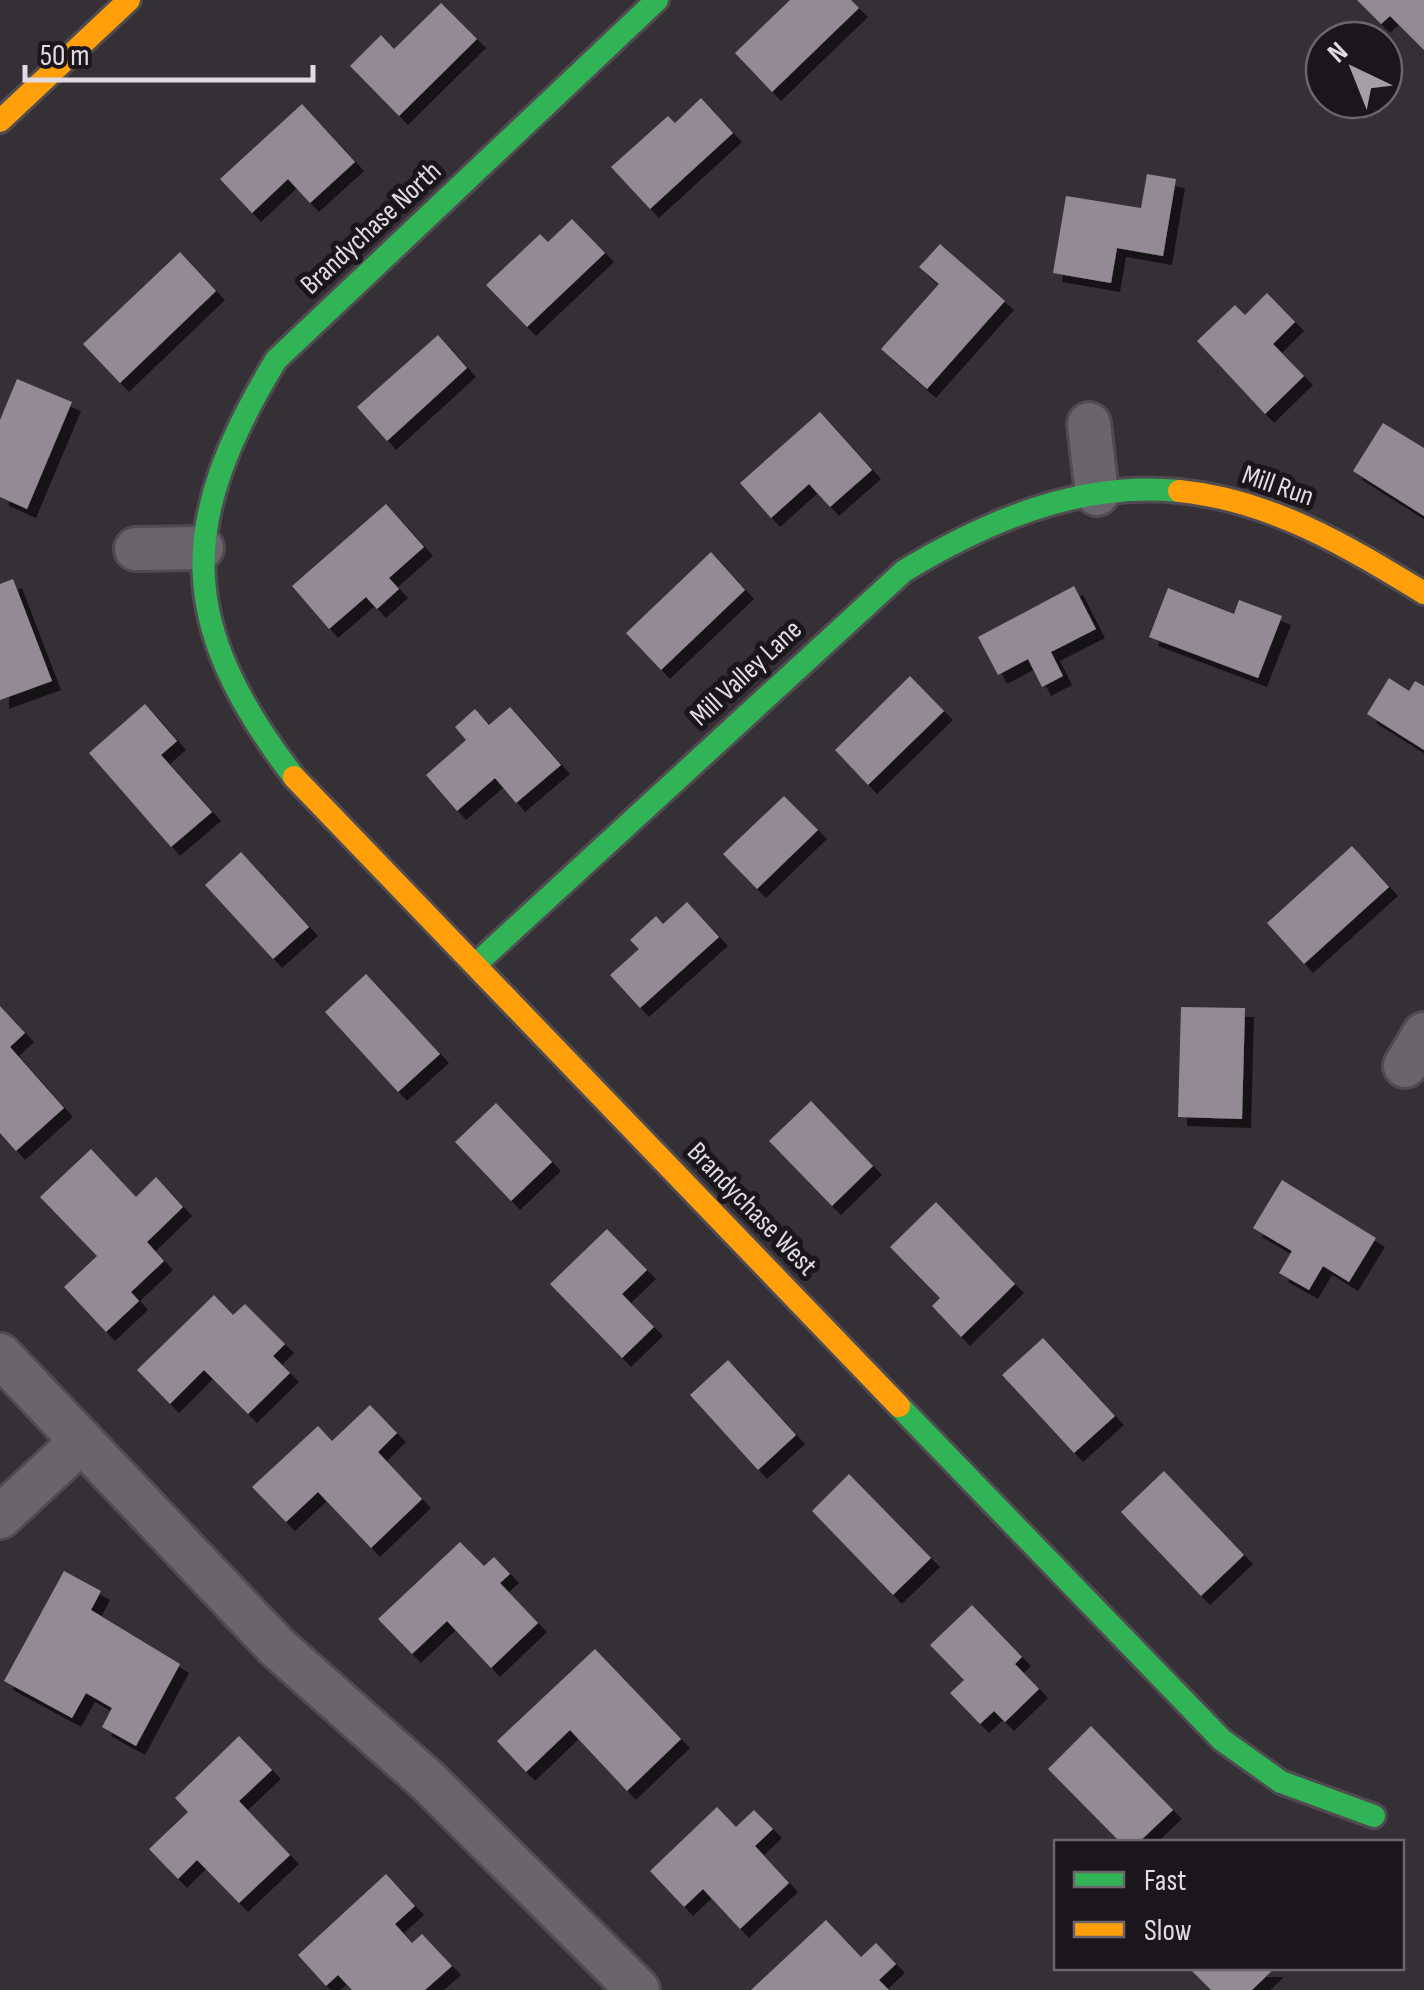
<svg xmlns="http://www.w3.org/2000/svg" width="1424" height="1990" viewBox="0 0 1424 1990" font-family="'Sofia Sans Condensed',sans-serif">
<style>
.building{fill:#948a96;filter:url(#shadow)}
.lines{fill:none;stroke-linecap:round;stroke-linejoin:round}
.street-casing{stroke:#504b51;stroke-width:48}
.fast-casing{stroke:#504b51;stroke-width:28}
.slow-casing{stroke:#504b51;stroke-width:28}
.street{stroke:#6a656c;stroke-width:42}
.fast{stroke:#30b455;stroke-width:22}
.slow{stroke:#ff9f0a;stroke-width:22}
.labels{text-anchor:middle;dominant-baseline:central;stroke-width:10;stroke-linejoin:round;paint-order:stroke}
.street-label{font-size:28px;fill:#e2dbe4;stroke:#1b161c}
</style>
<defs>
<filter id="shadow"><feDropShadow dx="9" dy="9" stdDeviation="0" flood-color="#0009"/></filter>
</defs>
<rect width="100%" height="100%" fill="#352f36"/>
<g class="building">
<polygon points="790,0 851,0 859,8 772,92 735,53"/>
<polygon points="1357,0 1424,0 1424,50 1390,16 1381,24"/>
<polygon points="441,3 477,39 399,116 350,66 381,35 394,49"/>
<polygon points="701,98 733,133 650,209 611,167 668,116 675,123"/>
<polygon points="302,104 355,162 310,203 288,179 252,213 220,179"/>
<polygon points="1147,174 1176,179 1163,256 1117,248 1111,283 1053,273 1066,196 1141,208"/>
<polygon points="572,219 605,253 527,327 486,285 540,234 548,242"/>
<polygon points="940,244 1005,301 927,389 881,349 939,284 919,267"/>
<polygon points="180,252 216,291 120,383 83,344"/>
<polygon points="1267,293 1295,322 1273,344 1304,376 1265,414 1197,341 1235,305 1245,315"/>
<polygon points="438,335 467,368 387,441 357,407"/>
<polygon points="17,379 72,402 27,509 0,497 0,420"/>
<polygon points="820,412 872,470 830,507 809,484 771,518 740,483"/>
<polygon points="1383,423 1424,448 1424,516 1353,471"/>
<polygon points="386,504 424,547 389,578 399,589 377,609 366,597 329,629 292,586"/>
<polygon points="711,552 745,590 661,670 626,633"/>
<polygon points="13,579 52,681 0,700 0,584"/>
<polygon points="1074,586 1096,629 1051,652 1063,676 1042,687 1028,659 998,675 978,637"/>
<polygon points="1168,588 1234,614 1239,600 1282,616 1258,678 1149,637"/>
<polygon points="910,676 944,711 868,785 835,750"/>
<polygon points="1389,678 1409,691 1415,681 1424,686 1424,750 1367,714"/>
<polygon points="145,704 177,741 161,755 212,812 171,847 89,753"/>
<polygon points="510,707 561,765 516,803 495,778 457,811 426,775 466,740 455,727 475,709 489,725"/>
<polygon points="784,796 818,830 757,889 723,854"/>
<polygon points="1352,846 1389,887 1304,964 1267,923"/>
<polygon points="241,852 309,927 273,959 205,885"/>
<polygon points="687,902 719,937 640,1008 610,975 639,949 630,940 656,916 663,924"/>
<polygon points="366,974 440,1054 398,1092 325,1012"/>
<polygon points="0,1006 25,1033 10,1047 64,1108 16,1151 0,1133"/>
<polygon points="1181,1007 1245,1008 1242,1119 1178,1117"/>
<polygon points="811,1101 873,1166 832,1206 769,1141"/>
<polygon points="496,1103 552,1162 511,1201 455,1142"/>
<polygon points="91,1149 136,1197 156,1177 183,1207 147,1242 164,1261 131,1292 139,1301 106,1332 64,1287 97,1256 40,1197"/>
<polygon points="1282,1180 1376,1238 1349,1282 1323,1266 1309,1290 1279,1273 1292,1251 1253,1228"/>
<polygon points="936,1202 1015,1284 961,1337 932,1306 940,1298 890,1247"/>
<polygon points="607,1229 647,1270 622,1294 654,1327 622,1358 550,1284"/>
<polygon points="214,1295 233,1315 245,1304 285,1344 273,1356 290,1373 248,1414 204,1370 170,1404 137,1370"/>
<polygon points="1043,1338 1115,1416 1074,1453 1002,1375"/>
<polygon points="728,1360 796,1435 758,1470 690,1395"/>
<polygon points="370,1405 397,1433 378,1452 422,1499 371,1548 318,1492 286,1522 252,1487 318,1426 332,1441"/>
<polygon points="1164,1471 1244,1555 1201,1596 1121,1512"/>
<polygon points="849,1474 931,1558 893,1595 812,1511"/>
<polygon points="460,1542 484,1566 494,1557 510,1574 500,1583 538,1623 491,1668 447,1621 412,1654 378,1619"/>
<polygon points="64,1571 101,1591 91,1610 180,1664 136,1746 102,1727 112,1708 86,1693 72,1718 4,1681"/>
<polygon points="972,1605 1022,1657 1015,1664 1039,1689 1005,1722 994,1711 980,1724 950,1693 964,1680 930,1645"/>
<polygon points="595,1649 681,1739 627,1791 570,1730 526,1772 497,1741"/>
<polygon points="1091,1726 1173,1810 1139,1842 1120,1842 1048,1769"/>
<polygon points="239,1736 272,1770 239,1801 290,1855 239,1903 197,1860 178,1879 149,1849 188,1812 175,1798"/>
<polygon points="717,1807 736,1827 754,1810 773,1829 755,1846 789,1883 740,1929 703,1889 684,1907 650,1871"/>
<polygon points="386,1874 415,1906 395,1924 412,1943 422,1934 452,1966 425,1990 352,1990 338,1975 326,1986 298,1955"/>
<polygon points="826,1920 861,1957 876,1943 896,1964 879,1980 889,1990 751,1990"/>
<polygon points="1189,1968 1275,1968 1252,1990 1211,1990"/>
</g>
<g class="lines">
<defs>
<g id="street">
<polyline points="1089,424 1097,494"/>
<polyline points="136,549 202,548"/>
<polyline points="1405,1066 1424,1034"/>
<polyline points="0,1355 277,1647 429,1782 638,1990"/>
<polyline points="0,1517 82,1441"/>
</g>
<g id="fast">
<path d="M294 777C176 623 177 523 276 360L657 0"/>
<path d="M476 964 904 571C987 521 1080 481 1179 491"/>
<polyline points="899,1406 1222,1740 1281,1782 1374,1816"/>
</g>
<g id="slow">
<polyline points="0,121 129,0"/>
<path d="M1179 491C1271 500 1347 546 1424 593"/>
<polyline points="294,777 899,1406"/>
</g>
</defs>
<use href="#street" class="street-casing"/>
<use href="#fast" class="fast-casing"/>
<use href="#slow" class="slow-casing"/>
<use href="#street" class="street"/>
<use href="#fast" class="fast"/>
<use href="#slow" class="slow"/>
</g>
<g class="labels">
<g class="street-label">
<text transform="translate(371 228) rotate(-43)">Brandychase North</text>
<text transform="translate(1278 486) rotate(19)">Mill Run</text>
<text transform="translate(746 673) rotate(-43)">Mill Valley Lane</text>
<text transform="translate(752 1209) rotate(46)">Brandychase West</text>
</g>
</g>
<rect x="1054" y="1840" width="350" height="130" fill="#1b161c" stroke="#6b656c" stroke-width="2.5"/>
<rect x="1074" y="1872" width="50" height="15" fill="#30b455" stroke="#6b656c" stroke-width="2.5"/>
<text x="1144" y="1890" font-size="30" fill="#e2dbe4">Fast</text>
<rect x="1074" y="1922" width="50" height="15" fill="#ff9f0a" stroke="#6b656c" stroke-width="2.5"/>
<text x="1144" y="1940" font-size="30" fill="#e2dbe4">Slow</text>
<g transform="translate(1354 70) rotate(317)"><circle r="48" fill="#1b161c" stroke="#6b656c" stroke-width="2.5"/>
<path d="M0-8L18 38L0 25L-18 38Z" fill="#a59fa7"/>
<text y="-15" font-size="28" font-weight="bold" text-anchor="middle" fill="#e2dbe4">N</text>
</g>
<path d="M25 65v15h288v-15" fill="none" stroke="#e2dbe4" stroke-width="5"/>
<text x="40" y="65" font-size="30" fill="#e2dbe4" stroke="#1b161c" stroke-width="8" paint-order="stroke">50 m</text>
</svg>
